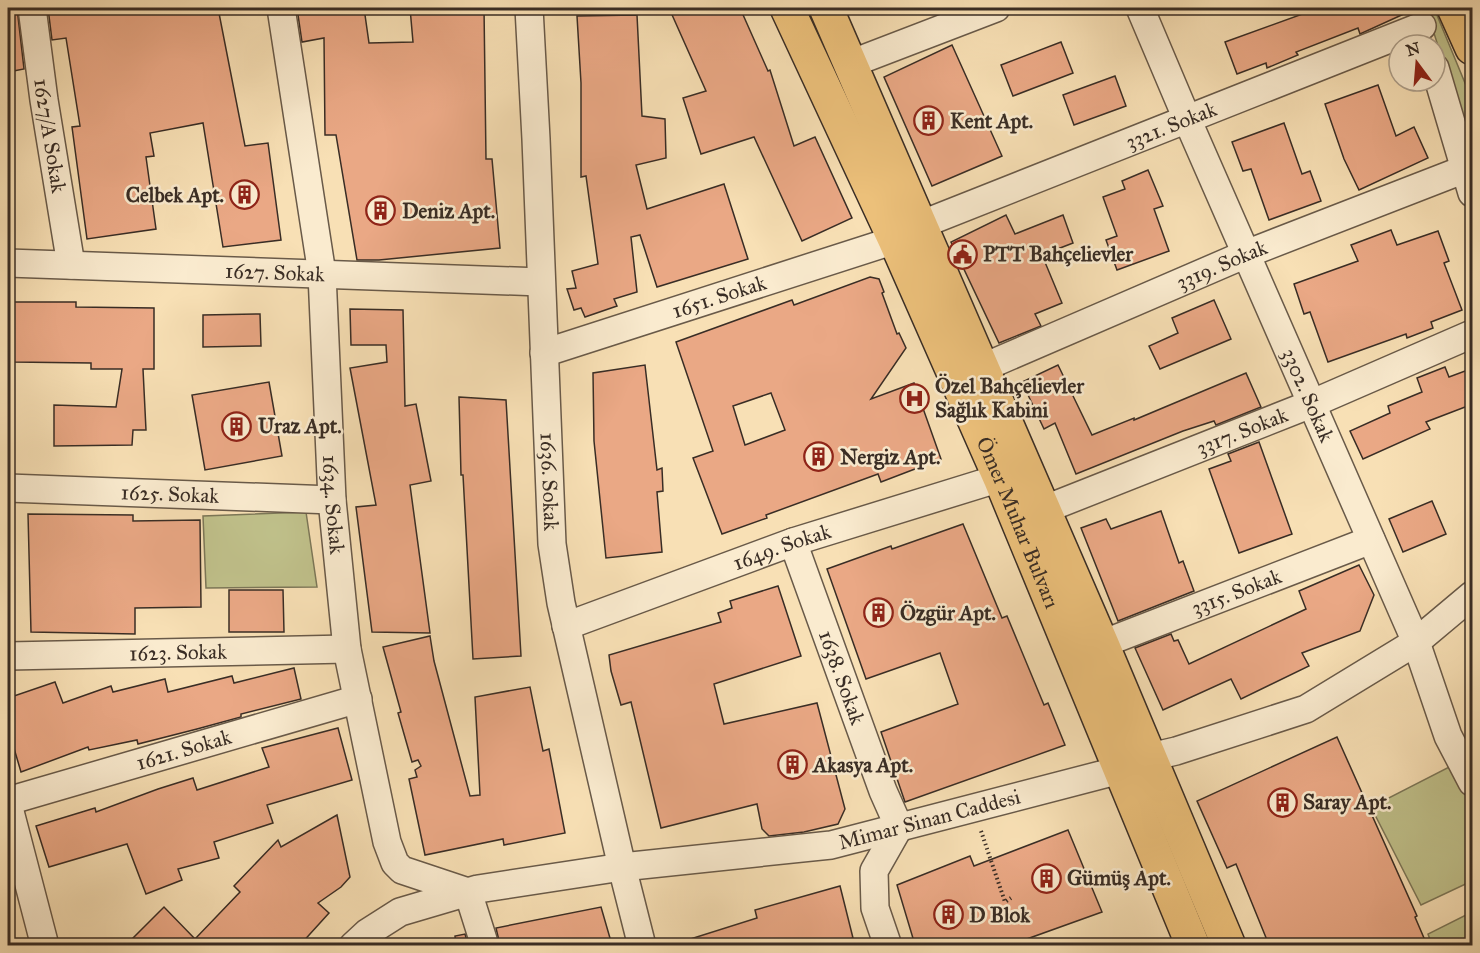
<svg xmlns="http://www.w3.org/2000/svg" width="1480" height="953" viewBox="0 0 1480 953" font-family="'IM FELL Great Primer',serif">
<style>
.green{fill:#c0c18b;stroke:#7c7758;stroke-width:1.5}
.building{fill:#eaa885;stroke:#392d25;stroke-width:1.5;fill-rule:evenodd}
.lines{fill:none;stroke-linecap:round;stroke-linejoin:round}
.minor-casing{stroke:#695a49;stroke-width:30}
.major-casing{stroke:#392d25;stroke-width:36}
.path{stroke:#392d25;stroke-width:4;stroke-dasharray:1.5 3;stroke-linecap:butt}
.minor{stroke:#faebcf;stroke-width:27}
.major{stroke:#ecc07a;stroke-width:33}
.labels{text-anchor:middle;dominant-baseline:central;stroke-width:5;stroke-linejoin:round;paint-order:stroke}
.poi-label{font-size:21px;font-weight:bold;fill:#392d25;stroke:#faebcf;text-anchor:start}
.street-label{font-size:21px;fill:#392d25;stroke:#faebcf}
</style>
<rect width="100%" height="100%" fill="#f8e0b5"/>
<filter id="stains"><feTurbulence type="fractalNoise" baseFrequency=".00333" numOctaves="4"/><feColorMatrix values="0 0 0 0 .2 0 0 0 0 .09 0 0 0 0 .02 0 0 0 .5 -.17"/></filter>
<radialGradient id="worn" r=".72"><stop offset=".6" stop-color="#630" stop-opacity="0"/><stop offset="1" stop-color="#630" stop-opacity=".3"/></radialGradient>
<g class="green">
<polygon points="1426,8 1434,8 1472,100 1472,153"/>
<polygon points="306,512 317,587 206,588 203,516"/>
<polygon points="1455,764 1472,804 1472,881 1421,905 1371,807"/>
<polygon points="1472,912 1472,945 1432,945 1428,934"/>
</g>
<g class="building">
<polygon points="8,8 17,8 24,69 8,72"/>
<polygon points="48,8 218,8 245,146 268,143 281,240 223,247 203,123 150,133 154,156 146,157 156,229 87,239 72,127 80,126 66,38 52,40"/>
<polygon points="297,8 364,8 369,43 413,42 410,8 484,8 486,159 492,159 500,248 379,260 357,260 336,135 325,135 324,38 302,42"/>
<polygon points="669,8 740,8 768,71 770,70 794,146 815,137 852,218 802,241 754,137 701,154 683,98 706,91"/>
<polygon points="1319,8 1417,8 1360,34 1358,28 1296,52 1298,55 1267,68 1266,63 1237,74 1225,42"/>
<polygon points="637,15 642,116 665,119 666,158 636,165 647,209 724,184 748,259 657,287 640,235 631,237 637,292 614,299 617,306 585,317 581,308 574,310 567,289 576,288 572,271 598,264 586,176 581,177 581,83 577,16"/>
<polygon points="1061,42 1073,73 1013,96 1001,65"/>
<polygon points="952,45 1002,156 932,186 884,77"/>
<polygon points="1115,76 1126,106 1074,125 1063,95"/>
<polygon points="1378,85 1396,136 1414,127 1428,158 1359,190 1344,159 1325,104"/>
<polygon points="1284,123 1302,174 1310,171 1321,201 1269,220 1251,169 1243,171 1232,142"/>
<polygon points="1148,170 1163,206 1154,209 1169,251 1117,270 1106,240 1117,236 1103,197 1125,189 1122,181"/>
<polygon points="1006,215 1015,234 1063,215 1073,243 1042,255 1062,303 1035,314 1041,326 999,343 951,242"/>
<polygon points="1391,230 1397,245 1438,231 1449,261 1444,263 1462,310 1431,322 1433,328 1407,338 1406,334 1328,362 1310,312 1304,314 1294,284 1358,261 1351,245"/>
<path d="M870 277 879 279 884 292 882 293 897 334 899 333 906 348 871 399 914 383 941 459 881 482 878 474 766 515 767 518 722 534 693 458 713 451 676 342 792 300 794 305ZM771 393 785 430 745 445 733 406Z"/>
<polygon points="1214,300 1231,339 1160,369 1149,346 1178,333 1172,318"/>
<polygon points="14,302 76,302 76,307 154,308 154,369 143,369 146,430 133,430 132,445 54,446 54,405 116,407 122,369 91,369 91,363 13,362"/>
<polygon points="350,309 403,310 405,406 416,404 431,481 410,485 430,633 372,632 356,507 376,505 350,368 387,362 386,345 351,345"/>
<polygon points="260,314 261,346 203,347 203,315"/>
<polygon points="645,365 657,470 662,468 663,491 657,492 662,552 606,558 594,441 593,373"/>
<polygon points="1058,365 1092,435 1134,418 1134,420 1246,373 1261,407 1216,425 1214,421 1183,431 1076,474 1055,423 1044,429 1022,382"/>
<polygon points="1445,367 1449,377 1473,368 1473,404 1426,422 1430,429 1363,459 1350,431 1390,413 1388,406 1422,392 1417,378"/>
<polygon points="269,382 282,456 205,470 192,395"/>
<polygon points="459,397 506,400 521,656 473,659 463,475 461,475"/>
<polygon points="1259,442 1292,534 1239,553 1209,469 1231,461 1228,454"/>
<polygon points="1432,501 1446,534 1403,552 1389,519"/>
<polygon points="1161,511 1179,563 1183,561 1194,591 1118,621 1081,528 1106,519 1111,529"/>
<polygon points="28,514 133,515 133,521 200,520 201,607 135,608 135,634 31,632"/>
<polygon points="963,524 1002,618 1007,616 1044,705 1048,703 1065,745 905,802 881,732 958,704 940,653 866,679 827,569 891,546 892,549"/>
<polygon points="1359,565 1374,595 1360,631 1302,653 1309,666 1241,699 1231,679 1163,710 1135,648 1171,634 1174,641 1178,640 1189,664 1306,609 1299,591"/>
<polygon points="778,586 801,656 714,684 724,724 817,703 845,809 838,824 804,832 769,836 762,829 757,804 661,828 631,702 621,705 611,671 609,655 721,622 718,613 732,608 730,601"/>
<polygon points="229,590 283,590 284,632 229,632"/>
<polygon points="430,636 434,661 470,796 480,795 475,697 530,687 543,751 549,749 565,833 504,845 503,839 425,855 409,779 417,777 415,770 421,766 418,760 412,762 398,713 401,712 383,647"/>
<polygon points="294,668 301,699 241,714 241,717 197,729 138,744 137,740 89,750 88,747 21,772 8,728 8,698 55,682 63,703 111,686 113,692 165,679 168,692 232,676 234,683"/>
<polygon points="338,728 352,780 267,805 273,823 214,842 219,858 178,869 182,880 146,894 127,844 49,867 36,826 95,808 96,812 158,789 193,778 197,790 269,767 262,748"/>
<polygon points="1337,737 1417,916 1415,917 1427,945 1269,945 1236,864 1227,868 1197,801"/>
<polygon points="337,815 350,877 341,887 318,903 329,913 300,945 126,945 164,907 195,939 240,892 234,886 278,840 281,847"/>
<polygon points="1068,830 1102,912 1010,945 915,945 897,885 970,856 974,866"/>
<polygon points="840,886 853,938 828,945 685,945 684,941 757,918 755,910"/>
<polygon points="601,907 612,945 500,945 496,928"/>
<polygon points="465,934 468,945 456,945 455,936"/>
</g>
<g class="lines">
<defs>
<g id="minor">
<path id="s1" d="M32 8 44 100 71 265"/>
<path id="s2" d="M281 8 322 274 332 500 347 649 387 842 395 863 402 870 468 892 485 946"/>
<path id="s3" d="M529 8 536 139 552 544 561 603 622 867 642 946"/>
<path id="s4" d="M1140 8 1187 119 1416 642 1448 736 1472 782"/>
<polyline points="850,64 996,8"/>
<polyline points="1435,68 1472,193"/>
<path id="s5" d="M920 225 1422 26"/>
<path id="s6" d="M8 263 541 282"/>
<path id="s7" d="M544 353 895 240"/>
<path id="s8" d="M982 368 1246 254 1465 169"/>
<path id="s9" d="M8 488 332 500"/>
<path id="s10" d="M1043 510 1311 404 1472 334"/>
<path id="s11" d="M793 542 883 791 899 827 874 871 875 908 888 946"/>
<path id="s12" d="M566 626 793 542 1000 478"/>
<path id="s13" d="M1102 644 1371 540"/>
<path id="s14" d="M8 656 347 649"/>
<path id="s15" d="M8 801 358 699"/>
<polyline points="8,804 45,946"/>
<path id="s16" d="M353 946 367 933 400 912 478 889 622 867 831 845 1120 770 1150 757 1176 751 1306 709 1416 642 1472 595"/>
</g>
<g id="major">
<path id="s17" d="M787 8 895 240 1000 478 1193 946"/>
<polyline points="826,8 1102,644 1229,946"/>
<polyline points="1454,8 1472,48"/>
</g>
</defs>
<use href="#minor" class="minor-casing"/>
<use href="#major" class="major-casing"/>
<polyline class="path" points="981,831 1005,902 1011,898"/>
<use href="#minor" class="minor"/>
<use href="#major" class="major"/>
</g>
<defs>
<symbol id="building-ring" viewBox="-11 -11 22 22"><circle r="9.5" fill="#faebcf" stroke="#8f2418" stroke-width="1.5"/><path d="M-4-6H4V6H1V3H-1V6H-4ZM-2.5-4.3h1.7v1.8h-1.7ZM.8-4.3h1.7v1.8H.8ZM-2.5-1h1.7V.8h-1.7ZM.8-1h1.7V.8H.8Z" fill="#8f2418"/></symbol>
<symbol id="civic-ring" viewBox="-11 -11 22 22"><circle r="9.5" fill="#faebcf" stroke="#8f2418" stroke-width="1.5"/><path d="M-.6-6.5H3V-4.5H.6V-3L4-1V1h2V6H-6V1h2V-1L-.6-3ZM-1.2 2.5V6h2.4V2.5Z" fill="#8f2418"/></symbol>
<symbol id="hospital-ring" viewBox="-11 -11 22 22"><circle r="9.5" fill="#faebcf" stroke="#8f2418" stroke-width="1.5"/><path d="M-5-5h3v3.5h4V-5h3V5h-3V1.5h-4V5h-3Z" fill="#8f2418"/></symbol>
</defs>
<g fill-rule="evenodd">
<use href="#building-ring" x="912" y="104" width="33" height="33"/>
<use href="#building-ring" x="228" y="178" width="33" height="33"/>
<use href="#building-ring" x="364" y="194" width="33" height="33"/>
<use href="#civic-ring" x="946" y="238" width="33" height="33"/>
<use href="#hospital-ring" x="898" y="382" width="33" height="33"/>
<use href="#building-ring" x="220" y="410" width="33" height="33"/>
<use href="#building-ring" x="802" y="440" width="33" height="33"/>
<use href="#building-ring" x="862" y="596" width="33" height="33"/>
<use href="#building-ring" x="776" y="748" width="33" height="33"/>
<use href="#building-ring" x="1266" y="786" width="33" height="33"/>
<use href="#building-ring" x="1030" y="862" width="33" height="33"/>
<use href="#building-ring" x="932" y="898" width="33" height="33"/>
</g>
<g class="labels">
<g class="poi-label">
<text x="950" y="121">Kent Apt.</text>
<text x="224" y="195" text-anchor="end">Celbek Apt.</text>
<text x="402" y="211">Deniz Apt.</text>
<text x="983" y="254">PTT Bahçelievler</text>
<text x="935" y="386">Özel Bahçelievler<tspan x="935" dy="24">Sağlık Kabini</tspan></text>
<text x="258" y="426">Uraz Apt.</text>
<text x="840" y="457">Nergiz Apt.</text>
<text x="900" y="613">Özgür Apt.</text>
<text x="813" y="765">Akasya Apt.</text>
<text x="1303" y="802">Saray Apt.</text>
<text x="1067" y="878">Gümüş Apt.</text>
<text x="969" y="915">D Blok</text>
</g>
<g class="street-label">
<text stroke="none"><textPath href="#s5" startOffset="270">3321. Sokak</textPath></text>
<text stroke="none"><textPath href="#s1" startOffset="129">1627/A Sokak</textPath></text>
<text stroke="none"><textPath href="#s8" startOffset="261">3319. Sokak</textPath></text>
<text stroke="none"><textPath href="#s6" startOffset="267">1627. Sokak</textPath></text>
<text stroke="none"><textPath href="#s7" startOffset="184">1651. Sokak</textPath></text>
<text stroke="none"><textPath href="#s4" startOffset="422">3302. Sokak</textPath></text>
<text stroke="none"><textPath href="#s10" startOffset="214">3317. Sokak</textPath></text>
<text stroke="none"><textPath href="#s3" startOffset="474">1636. Sokak</textPath></text>
<text stroke="none"><textPath href="#s9" startOffset="162">1625. Sokak</textPath></text>
<text stroke="none"><textPath href="#s2" startOffset="500">1634. Sokak</textPath></text>
<text stroke="none"><textPath href="#s17" startOffset="564">Ömer Muhar Bulvarı</textPath></text>
<text stroke="none"><textPath href="#s12" startOffset="230">1649. Sokak</textPath></text>
<text stroke="none"><textPath href="#s13" startOffset="144">3315. Sokak</textPath></text>
<text stroke="none"><textPath href="#s14" startOffset="170">1623. Sokak</textPath></text>
<text stroke="none"><textPath href="#s11" startOffset="144">1638. Sokak</textPath></text>
<text stroke="none"><textPath href="#s15" startOffset="183">1621. Sokak</textPath></text>
<text stroke="none"><textPath href="#s16" startOffset="597">Mimar Sinan Caddesi</textPath></text>
</g>
</g>
<rect width="1480" height="953" fill="none" stroke="#f8e0b5" stroke-width="30"/>
<rect x="9" y="9" width="1462" height="935" fill="none" stroke="#392d25" stroke-width="3"/>
<rect x="15" y="15" width="1450" height="923" fill="none" stroke="#392d25" stroke-width="1.5"/>
<g transform="translate(1417 63) rotate(344)"><circle r="28" fill="#faebcf" stroke="#ad9f8b" stroke-width="1.5"/>
<path d="M0-4.5L10 22L0 15L-10 22Z" fill="#8f2418"/>
<text y="-9" font-size="16" font-weight="bold" text-anchor="middle" fill="#392d25">N</text>
</g>
<rect width="100%" height="100%" filter="url(#stains)"/>
<rect width="100%" height="100%" fill="url(#worn)"/>
</svg>
